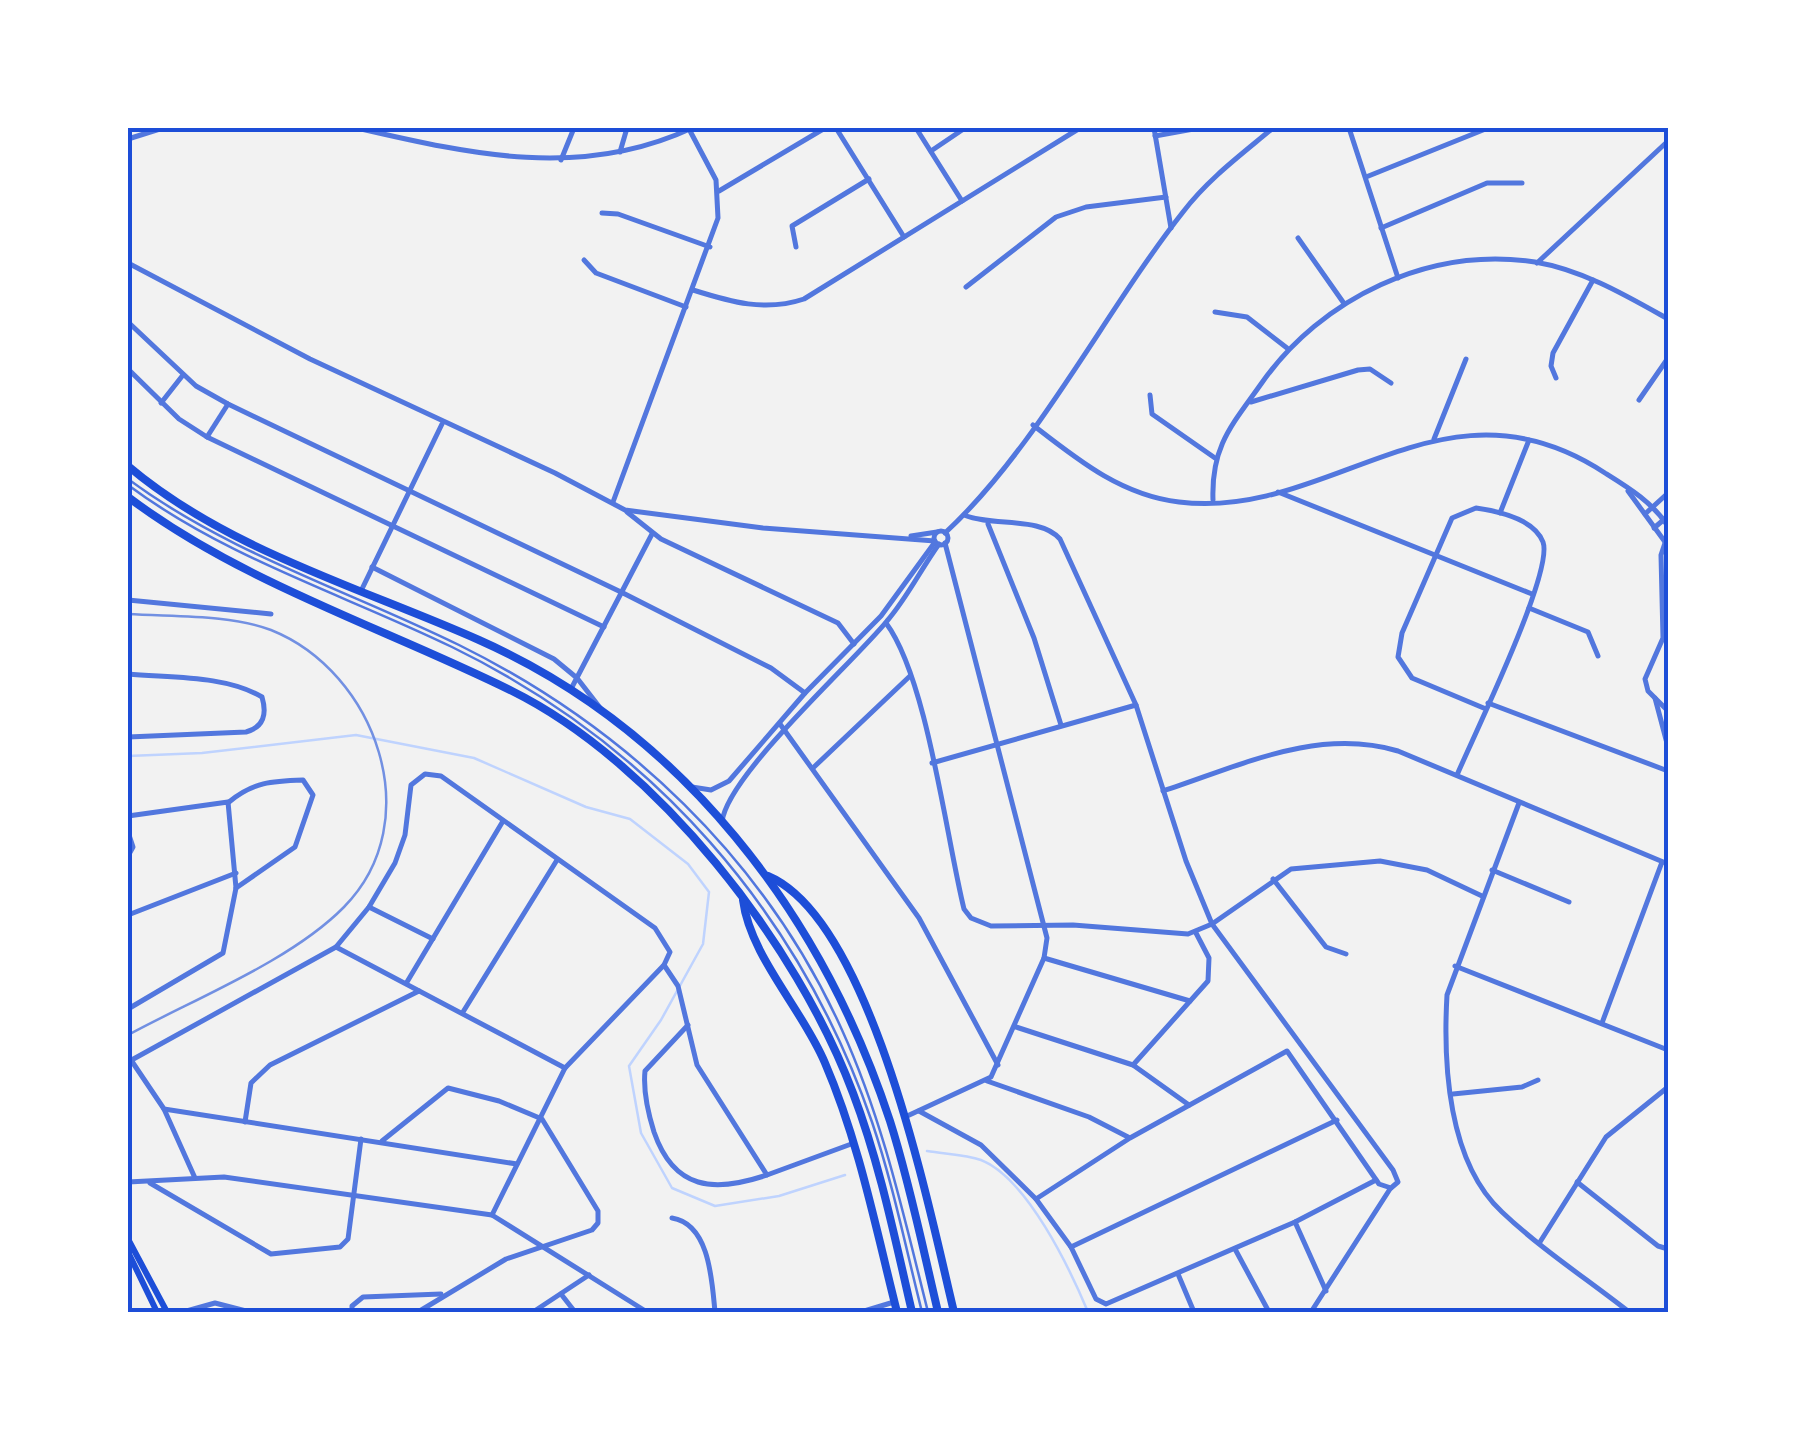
<svg xmlns="http://www.w3.org/2000/svg" width="1796" height="1440" viewBox="0 0 1796 1440" font-family="Merriweather,serif">
<style>
.lines{fill:none;stroke-linecap:round;stroke-linejoin:round}
.stream{stroke:#bfd3fe;stroke-width:2.5}
.service{stroke:#5277de;stroke-width:2.5}
.minor{stroke:#5277de;stroke-width:5}
.secondary{stroke:#1d4ed8;stroke-width:6}
.trunk{stroke:#1d4ed8;stroke-width:8}
.rail{stroke:#7290e2;stroke-width:2.5}
.neatline{fill:none;stroke:#1d4ed8;stroke-width:4}
</style>
<rect width="100%" height="100%" fill="#f2f2f2"/>
<g class="lines">
<g class="stream">
<polyline points="128,756 202,753 356,735 474,758 586,807 630,819 688,864 709,892 703,944 661,1020 629,1066 641,1133 672,1188 715,1206 779,1196 845,1175"/>
<path d="M927 1151C944 1154 965 1154 981 1160 1027 1178 1070 1269 1088 1312"/>
</g>
<g class="service">
<path d="M128 479C228 553 347 590 459 645 625 727 765 859 842 1030 883 1120 904 1217 928 1312"/>
<path d="M128 485C226 558 343 594 452 647 653 745 799 911 872 1122 893 1184 906 1249 922 1312"/>
</g>
<g class="minor">
<path d="M357 128C470 154 581 180 692 128"/>
<polyline points="836,128 904,237"/>
<polyline points="916,128 962,201"/>
<polyline points="1154,128 1171,228"/>
<polyline points="1349,128 1398,278"/>
<polyline points="1155,136 1199,128"/>
<polyline points="128,139 163,128"/>
<polyline points="931,151 965,128"/>
<polyline points="620,152 627,128"/>
<polyline points="561,160 574,128"/>
<polyline points="1366,177 1488,128"/>
<polyline points="719,191 825,128"/>
<polyline points="602,213 618,214 710,247"/>
<polyline points="1381,228 1487,183 1522,183"/>
<polyline points="1298,238 1343,302"/>
<polyline points="796,247 792,226 869,179"/>
<polyline points="584,260 596,273 686,307"/>
<polyline points="128,263 310,359 555,473 625,510 763,528 935,541"/>
<polyline points="1537,263 1668,141"/>
<polyline points="966,287 1056,217 1086,207 1166,197"/>
<path d="M693 290C731 302 765 312 804 299L1080 128"/>
<polyline points="1215,312 1247,317 1287,348"/>
<polyline points="128,322 196,386 228,404 623,593 771,668 805,693"/>
<polyline points="128,369 179,419 207,437 604,627"/>
<polyline points="1556,378 1551,366 1553,353 1593,280"/>
<polyline points="1150,395 1152,414 1215,458"/>
<polyline points="1639,400 1668,358"/>
<polyline points="1251,402 1358,370 1370,369 1391,383"/>
<polyline points="161,403 183,375"/>
<path d="M1033 425C1078 460 1121 495 1179 502 1331 521 1443 366 1605 473 1629 488 1652 502 1668 526"/>
<polyline points="207,437 228,404"/>
<polyline points="1434,439 1466,359"/>
<polyline points="1628,491 1668,546"/>
<polyline points="1278,492 1532,594"/>
<path d="M1213 500C1211 446 1232 425 1261 384 1321 298 1429 246 1535 262 1583 270 1627 296 1668 319"/>
<polyline points="613,502 718,218 716,180 689,129"/>
<polyline points="627,512 661,539 838,623 854,644"/>
<polyline points="1500,513 1529,440"/>
<polyline points="1645,514 1668,493"/>
<polyline points="988,524 1034,638 1061,725"/>
<polyline points="1654,528 1668,516"/>
<circle cx="941" cy="538" r="7"/>
<path d="M945 533C1037 448 1105 311 1183 212 1208 179 1242 154 1273 128"/>
<polyline points="911,536 937,532"/>
<polyline points="1665,543 1661,555 1663,638 1645,679 1648,691 1668,711"/>
<polyline points="372,567 554,659 577,678 601,709"/>
<polyline points="361,591 442,424"/>
<polyline points="128,600 271,614"/>
<polyline points="1529,608 1588,632 1598,656"/>
<path d="M886 623C927 678 946 836 964 909L971 918 991 926 1073 925 1188 934 1212 924 1291 869 1380 861 1427 870 1482 896"/>
<path d="M128 674C170 678 225 675 262 697 267 714 264 727 246 732L128 737"/>
<polyline points="571,689 652,534"/>
<polyline points="1655,698 1668,747"/>
<polyline points="1488,703 1668,771"/>
<polyline points="780,724 919,918 998,1065"/>
<polyline points="932,763 1136,705"/>
<polyline points="814,767 910,676"/>
<path d="M1457 775C1473 737 1554 572 1543 542 1534 519 1497 511 1476 508L1452 518 1402 633 1398 657 1412 678 1486 709"/>
<polyline points="692,787 711,790 729,781 805,693 881,616 935,542"/>
<path d="M1163 791C1240 766 1317 727 1398 751L1668 864"/>
<path d="M229 802C253 782 272 781 303 780L313 795 295 847 236 888"/>
<path d="M1519 803 1447 995C1443 1064 1448 1162 1502 1212 1541 1249 1587 1279 1629 1312"/>
<polyline points="128,816 228,802 236,888 223,953 128,1009"/>
<path d="M722 822C727 775 853 663 887 621 907 598 921 569 939 544"/>
<polyline points="128,832 133,847 128,856"/>
<polyline points="1492,870 1569,902"/>
<polyline points="1273,879 1326,947 1346,954"/>
<polyline points="369,907 433,939"/>
<polyline points="128,915 236,873"/>
<polyline points="336,947 565,1068"/>
<polyline points="1044,958 1190,1001"/>
<polyline points="664,965 678,986 697,1065 767,1175 854,1143"/>
<polyline points="1455,966 1668,1050"/>
<polyline points="407,982 503,821"/>
<polyline points="463,1012 557,860"/>
<polyline points="1602,1023 1662,862"/>
<path d="M688 1025 645 1071C643 1091 648 1113 654 1132 674 1190 714 1193 767 1175"/>
<polyline points="1016,1027 1133,1065 1189,1105"/>
<polyline points="131,1060 164,1109 517,1164"/>
<polyline points="128,1062 336,947 369,907 395,863 405,835 411,785 425,774 441,776 655,928 670,952 664,965 565,1068 492,1215"/>
<polyline points="1133,1065 1208,981 1209,958 1196,933"/>
<polyline points="987,1081 1089,1117 1128,1137"/>
<polyline points="1453,1094 1522,1087 1538,1080"/>
<polyline points="164,1109 195,1178"/>
<path d="M919 1111 981 1145 1036 1199 1130 1138 1287 1051 1379 1184 1391 1188 1398 1182 1393 1170 1212 924 1186 861 1136 705 1060 539C1040 516 993 527 964 515"/>
<polyline points="905,1117 991,1077 1044,958 1047,938 945,543"/>
<polyline points="245,1122 251,1083 270,1065 419,991"/>
<polyline points="382,1141 448,1088 499,1101 542,1119 598,1211 598,1223 592,1230 506,1259 418,1312"/>
<polyline points="128,1182 224,1177 492,1215 647,1312"/>
<polyline points="1577,1182 1658,1246 1668,1249"/>
<polyline points="150,1183 271,1254 340,1247 348,1239 361,1139"/>
<polyline points="1036,1199 1071,1247 1096,1299 1106,1304 1295,1222 1376,1180"/>
<path d="M672 1218C710 1224 712 1282 715 1312"/>
<polyline points="1295,1222 1326,1291"/>
<polyline points="1540,1242 1606,1137 1668,1087"/>
<polyline points="1071,1247 1337,1120"/>
<polyline points="1235,1249 1269,1312"/>
<polyline points="1178,1274 1194,1312"/>
<polyline points="561,1294 575,1312"/>
<polyline points="183,1312 215,1303 246,1311"/>
<polyline points="352,1312 352,1306 363,1297 441,1294"/>
<polyline points="533,1312 589,1275"/>
<polyline points="861,1312 894,1302"/>
<polyline points="1311,1312 1390,1189"/>
</g>
<g class="secondary">
<polyline points="128,1239 167,1312"/>
<polyline points="128,1252 157,1312"/>
</g>
<g class="trunk">
<path d="M128 466C227 550 362 588 479 640 682 730 822 914 890 1121 910 1184 923 1249 938 1312"/>
<path d="M128 497C242 583 385 628 512 691 657 763 797 944 853 1093 880 1164 895 1239 912 1312"/>
<path d="M768 876C872 920 929 1209 954 1312"/>
<path d="M743 900C750 956 803 1010 825 1063 859 1142 876 1229 897 1312"/>
</g>
<path class="rail" d="M128 614C173 617 229 614 271 630 376 672 429 821 344 907 291 961 194 999 128 1035"/>
</g>
<rect width="1796" height="1440" fill="none" stroke="#ffffff" stroke-width="260"/>
<rect x="130" y="130" width="1536" height="1180" class="neatline"/>
</svg>
